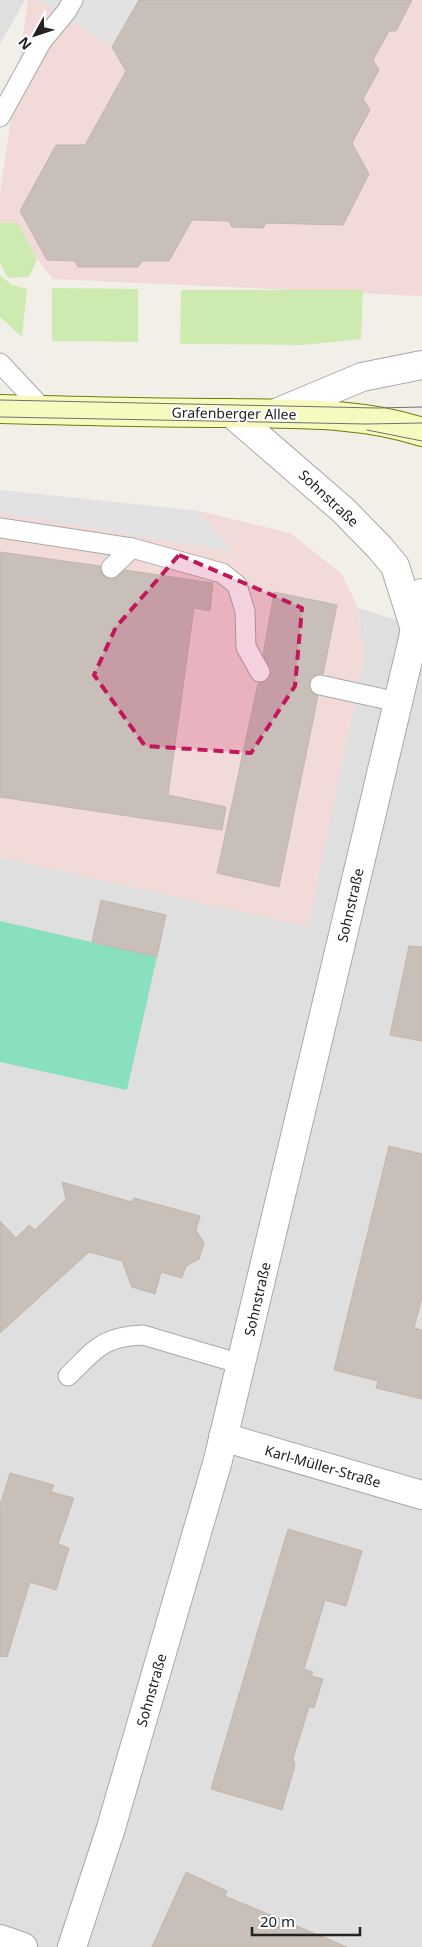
<svg xmlns="http://www.w3.org/2000/svg" width="422" height="1947" viewBox="0 0 422 1947" font-family="'Noto Sans',sans-serif">
<style>
.residential{fill:#e0dfdf}
.commercial{fill:#f2dad9}
.grass{fill:#cdebb0}
.pitch{fill:#88e0be}
.parking{fill:#e2e2e2}
.building{fill:#c7bfb8;stroke:#c4b6ab}
.lines{fill:none;stroke-linecap:round;stroke-linejoin:round}
.service-casing{stroke:#a9a9a9;stroke-width:21}
.minor-casing{stroke:#a9a9a9;stroke-width:30}
.tertiary-casing{stroke:#a9a9a9;stroke-width:30}
.secondary-casing{stroke:#707d05;stroke-width:30}
.service{stroke:#fff;stroke-width:19}
.minor{stroke:#fff;stroke-width:28}
.tertiary{stroke:#fff;stroke-width:28}
.secondary{stroke:#f7fabf;stroke-width:28}
.tram{stroke:#707070;stroke-width:1}
.marked{fill:#c2185b;fill-opacity:0.2;stroke:#c2185b;stroke-width:4;stroke-dasharray:10 6;stroke-linejoin:round}
.labels{text-anchor:middle;dominant-baseline:central;stroke-width:4;stroke-linejoin:round;paint-order:stroke}
.street-label{font-size:14px;fill:#222;stroke:#fff}
</style>
<rect width="100%" height="100%" fill="#f2efe9"/>
<g class="residential">
<polygon points="0,0 25,0 0,44"/>
<polygon points="358,608 422,628 422,1947 0,1947 0,857 308,926 364,658"/>
</g>
<g class="commercial">
<polygon points="28,0 422,0 422,296 53,279 37,259 18,223 0,223 0,194"/>
<polygon points="0,490 199,511 290,533 342,574 358,608 364,658 308,927 0,857"/>
</g>
<g class="grass">
<polygon points="0,223 18,223 37,259 29,277 8,278 0,263"/>
<polygon points="0,275 12,285 27,289 22,337 0,317"/>
<polygon points="52,288 138,289 138,342 52,341"/>
<polygon points="181,290 363,290 361,339 304,345 180,344"/>
</g>
<polygon class="pitch" points="0,921 157,957 127,1090 0,1062"/>
<g class="parking">
<polygon points="39,0 139,0 112,47"/>
<polygon points="0,490 199,511 234,552 0,513"/>
</g>
<g class="building">
<polygon points="139,0 412,0 396,31 389,31 373,60 379,70 363,99 370,110 352,143 369,174 343,225 266,223 263,228 232,227 229,221 192,220 169,261 142,261 138,267 78,267 75,261 47,260 20,211 56,145 85,145 126,71 112,47"/>
<polygon points="0,552 100,566 103,575 108,579 114,579 125,570 213,583 210,611 194,608 168,795 226,807 222,830 0,797"/>
<polygon points="274,592 337,605 323,674 317,674 312,677 309,683 312,693 318,696 279,887 217,873 258,683 266,682 271,673 263,655"/>
<polygon points="101,900 166,915 157,957 92,942"/>
<polygon points="409,946 422,947 422,1041 390,1035"/>
<polygon points="389,1146 422,1154 422,1297 414,1328 422,1330 422,1399 376,1388 378,1381 334,1370"/>
<polygon points="62,1182 132,1202 134,1198 200,1216 196,1230 204,1243 199,1259 186,1266 182,1278 161,1272 155,1294 132,1287 122,1261 89,1252 0,1333 0,1221 16,1238 29,1225 35,1230 66,1199"/>
<polygon points="10,1473 54,1485 51,1492 74,1498 58,1544 69,1548 56,1590 30,1582 7,1657 0,1656 0,1505"/>
<polygon points="288,1529 362,1551 346,1606 325,1600 304,1669 313,1672 311,1676 323,1679 314,1708 309,1707 293,1758 295,1765 282,1810 211,1789"/>
<polygon points="186,1872 227,1891 225,1896 347,1947 152,1947"/>
</g>
<g class="lines">
<defs>
<g id="service">
<polyline points="0,117 42,41 66,12 73,0"/>
<polyline points="0,363 44,410"/>
<polyline points="0,528 132,548 222,573 237,585 245,611 246,647 260,672"/>
<polyline points="111,568 132,548"/>
<polyline points="320,685 398,702"/>
<path d="M68 1376C96 1349 101 1337 143 1335L241 1364"/>
</g>
<g id="minor">
<polyline points="231,413 343,510 380,548 395,566 414,626"/>
<polyline points="223,1437 422,1495"/>
<polyline points="0,1939 23,1947"/>
<polyline points="72,1947 111,1828 218,1460 342,939 412,643 422,593"/>
</g>
<polyline id="tertiary" points="276,413 362,377 422,365"/>
<path id="secondary" d="M0 409C77 411 154 413 231 413 294 414 361 412 422 432"/>
</defs>
<use href="#service" class="service-casing"/>
<use href="#minor" class="minor-casing"/>
<use href="#tertiary" class="tertiary-casing"/>
<use href="#secondary" class="secondary-casing"/>
<use href="#service" class="service"/>
<use href="#minor" class="minor"/>
<use href="#tertiary" class="tertiary"/>
<use href="#secondary" class="secondary"/>
<g class="tram">
<polyline points="0,400 377,408 422,407"/>
<polyline points="0,417 366,424 422,423"/>
<polyline points="367,430 422,441"/>
</g>
</g>
<path class="marked" d="M179 555 302 608 295 686 251 753 145 746 94 675 116 627Z"/>
<g class="labels">
<g class="street-label">
<text transform="translate(234 413) rotate(1)">Grafenberger Allee</text>
<text transform="translate(329 498) rotate(43)">Sohnstraße</text>
<text transform="translate(350 905) rotate(-77)">Sohnstraße</text>
<text transform="translate(257 1299) rotate(-77)">Sohnstraße</text>
<text transform="translate(323 1466) rotate(16)">Karl-Müller-Straße</text>
<text transform="translate(151 1690) rotate(-74)">Sohnstraße</text>
</g>
</g>
<g transform="translate(35 35) rotate(230)" stroke="#ffffff" stroke-width="4" paint-order="stroke">
<path d="M0-4L9 19L0 12L-9 19Z" fill="#222222"/>
<text y="-8" font-size="14" font-weight="bold" text-anchor="middle" fill="#222222">N</text>
</g>
<path d="M252 1927v8h108v-8" fill="none" stroke="#222222" stroke-width="2.5"/>
<text x="260" y="1927" font-size="15" fill="#222222" stroke="#ffffff" stroke-width="4" paint-order="stroke">20 m</text>
</svg>
